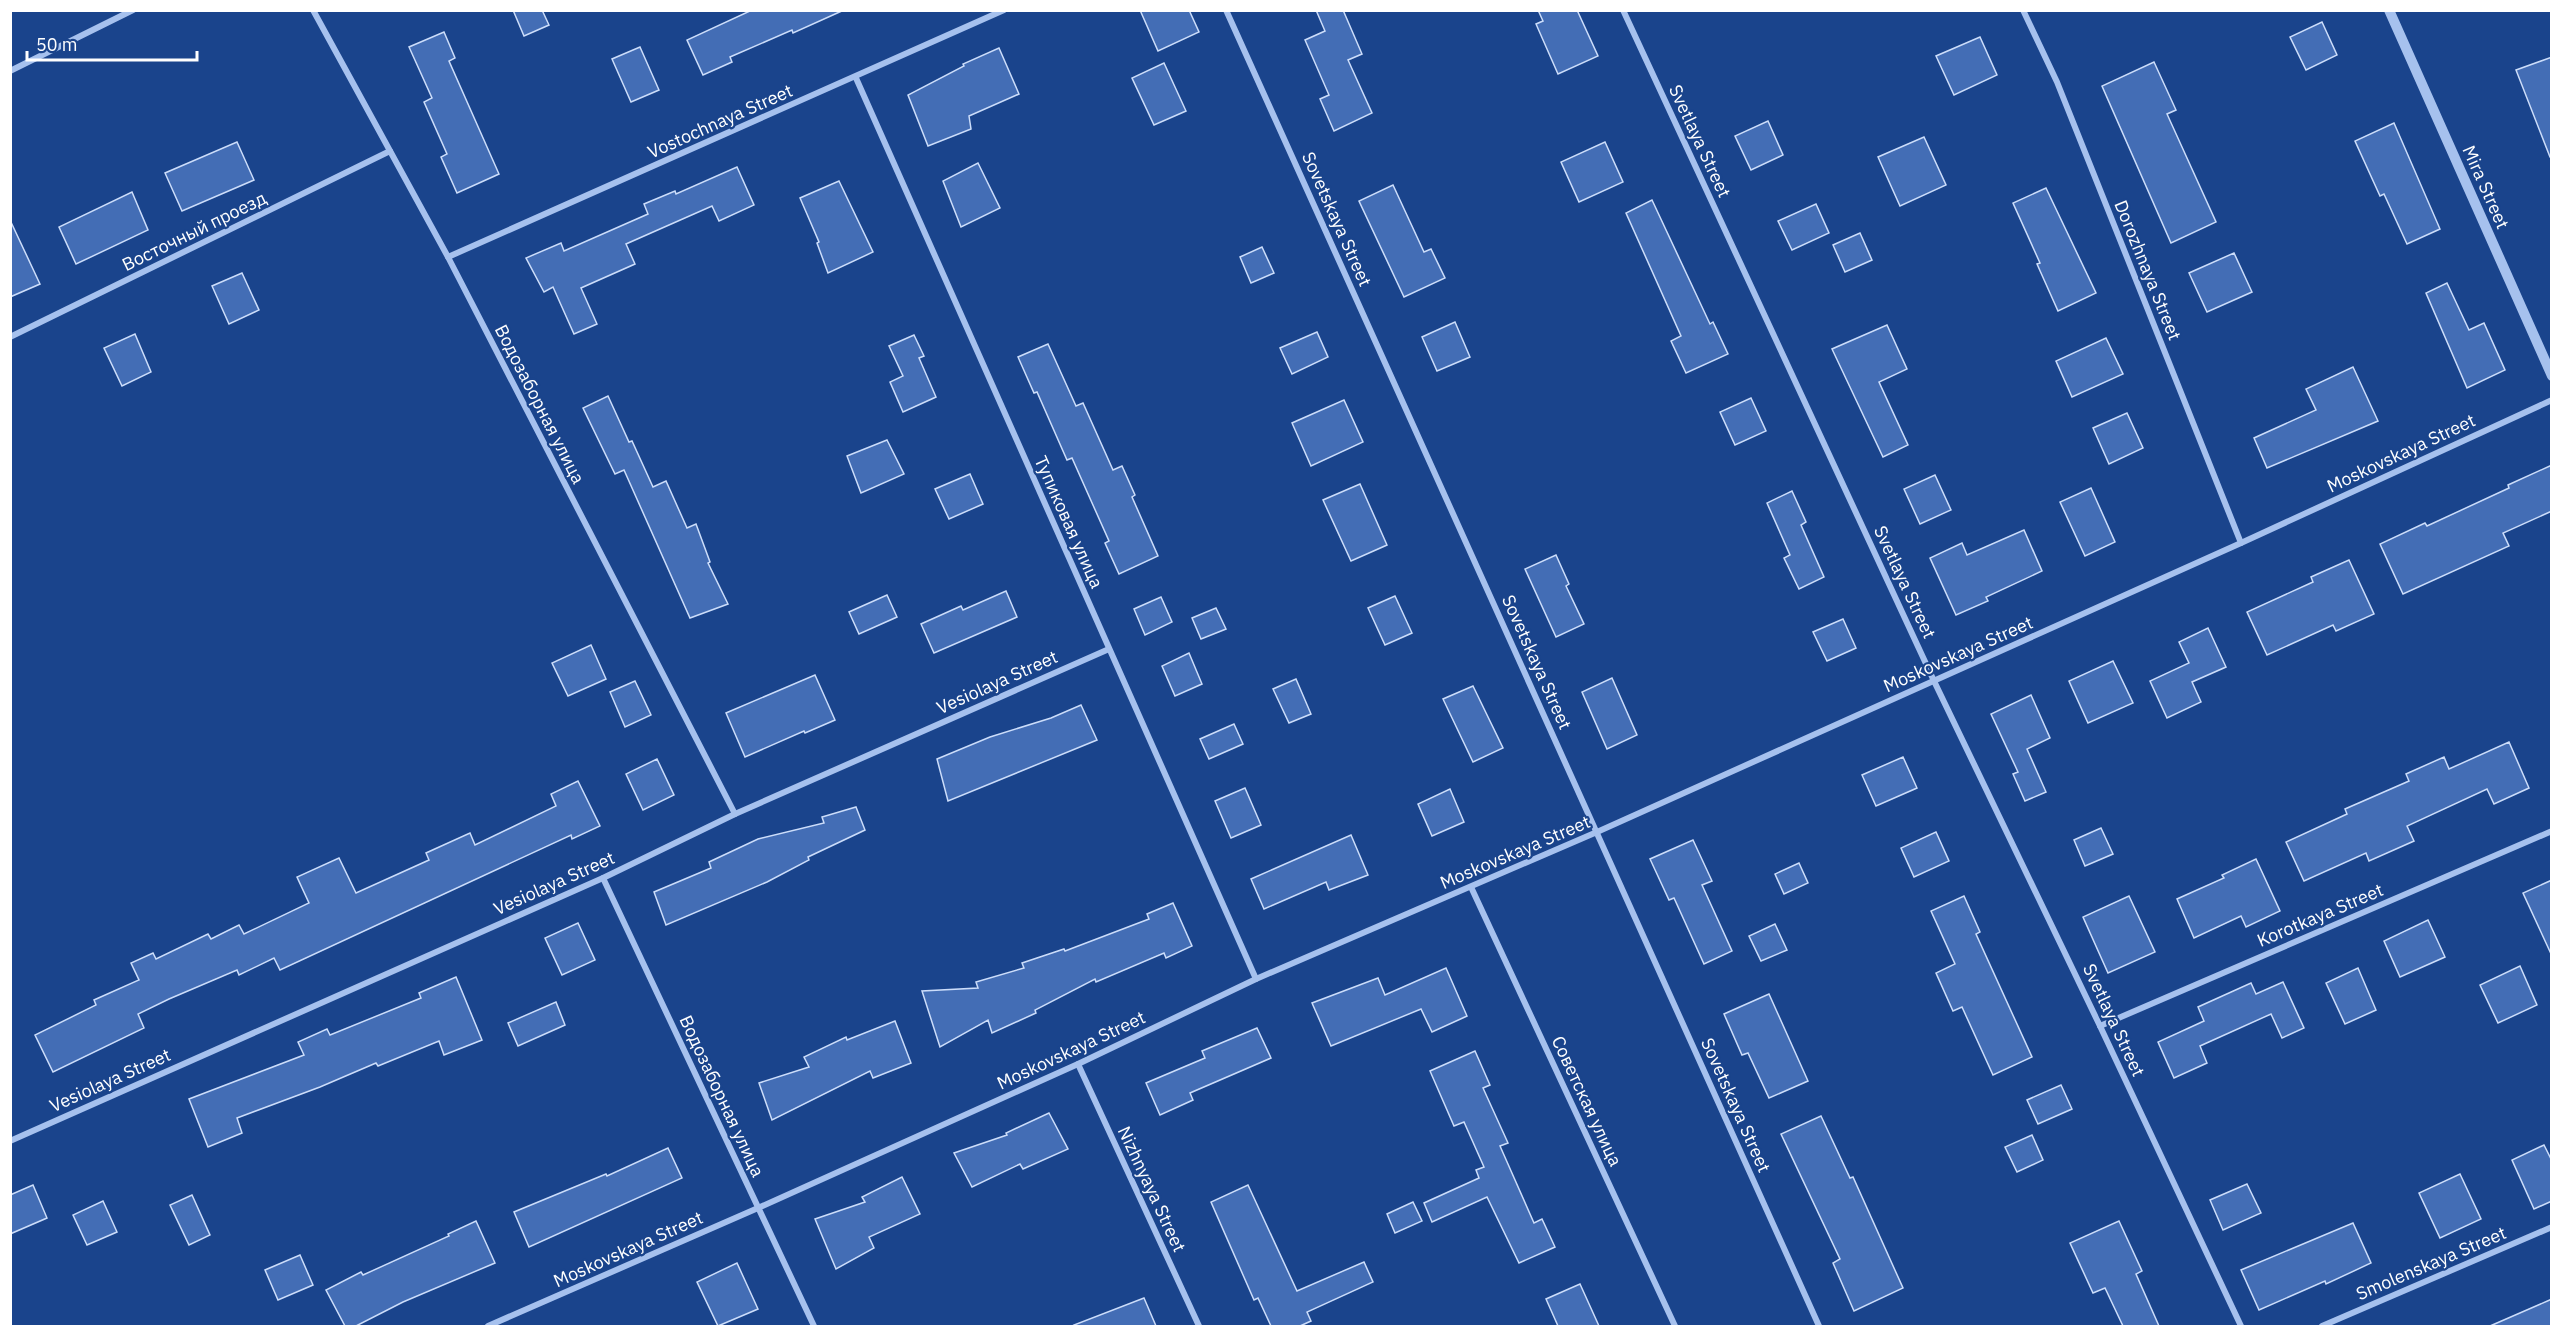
<svg xmlns="http://www.w3.org/2000/svg" width="2562" height="1337" viewBox="0 0 2562 1337" font-family="'IBM Plex Sans',sans-serif">
<style>
.building{fill:#436db5;stroke:#ccddfa;stroke-width:1.5}
.lines{fill:none;stroke-linecap:round;stroke-linejoin:round}
.minor{stroke:#a6c1ee;stroke-width:6}
.tertiary{stroke:#a6c1ee;stroke-width:10}
.labels{text-anchor:middle;dominant-baseline:central;stroke-width:4.5;stroke-linejoin:round;paint-order:stroke}
.street-label{font-size:18px;fill:#fff;stroke:#1a448c}
</style>
<rect width="100%" height="100%" fill="#1a448c"/>
<g class="building">
<polygon points="513,10 542,10 549,25 524,36"/>
<polygon points="752,10 844,10 793,33 792,30 730,57 732,62 703,75 687,40"/>
<polygon points="1140,10 1189,10 1199,32 1158,51"/>
<polygon points="1316,10 1343,10 1362,54 1348,60 1372,113 1334,131 1320,99 1329,95 1305,40 1325,31"/>
<polygon points="1538,10 1577,10 1598,56 1558,74 1536,24 1543,21"/>
<polygon points="2322,22 2337,55 2306,70 2290,37"/>
<polygon points="444,32 455,58 449,61 499,174 457,193 441,157 447,154 424,102 432,98 409,47"/>
<polygon points="1980,37 1997,75 1954,95 1936,56"/>
<polygon points="640,47 659,90 631,102 612,59"/>
<polygon points="999,48 1019,94 969,116 971,129 928,146 908,95 964,66 963,64"/>
<polygon points="2552,57 2552,157 2550,157 2516,70"/>
<polygon points="2154,62 2176,110 2167,114 2216,222 2171,243 2102,86"/>
<polygon points="1164,63 1186,111 1154,125 1132,78"/>
<polygon points="1768,121 1783,155 1751,170 1735,136"/>
<polygon points="2394,123 2440,229 2407,244 2384,194 2380,196 2355,141"/>
<polygon points="1924,137 1946,185 1900,206 1878,157"/>
<polygon points="237,142 254,180 182,211 165,173"/>
<polygon points="1605,142 1623,182 1579,202 1561,162"/>
<polygon points="978,163 1000,208 961,227 943,181"/>
<polygon points="737,167 754,205 719,221 712,206 626,244 635,264 581,288 597,324 574,334 553,287 544,292 526,258 561,243 564,251 648,214 644,204 675,191 676,194"/>
<polygon points="839,181 873,252 828,273 817,243 819,242 800,198"/>
<polygon points="1393,185 1424,252 1431,249 1445,278 1404,297 1359,201"/>
<polygon points="2046,188 2096,293 2058,311 2037,264 2040,263 2013,203"/>
<polygon points="132,192 148,230 76,264 59,227"/>
<polygon points="1652,200 1710,324 1713,322 1728,354 1686,373 1671,341 1681,336 1626,213"/>
<polygon points="1816,204 1829,233 1792,250 1778,221"/>
<polygon points="10,220 40,284 10,297"/>
<polygon points="1860,233 1872,260 1845,272 1833,245"/>
<polygon points="1262,247 1274,273 1251,283 1240,257"/>
<polygon points="2234,253 2252,292 2207,312 2189,273"/>
<polygon points="242,273 259,310 229,324 212,286"/>
<polygon points="2447,283 2469,330 2484,323 2505,370 2467,388 2426,293"/>
<polygon points="1455,322 1470,357 1437,371 1422,337"/>
<polygon points="1887,325 1907,369 1879,382 1908,445 1883,457 1832,349"/>
<polygon points="1317,332 1328,357 1292,374 1280,348"/>
<polygon points="135,334 151,372 122,386 104,348"/>
<polygon points="914,335 924,356 919,358 936,397 903,412 890,382 903,376 889,346"/>
<polygon points="2106,338 2123,374 2072,397 2056,361"/>
<polygon points="1048,344 1076,406 1083,403 1113,470 1122,466 1135,495 1132,497 1158,556 1119,574 1105,543 1109,541 1072,458 1067,460 1037,392 1034,393 1018,357"/>
<polygon points="2353,367 2378,421 2267,468 2254,438 2316,410 2306,389"/>
<polygon points="608,396 629,442 632,441 653,487 666,481 687,528 696,524 710,562 708,563 728,604 690,618 624,470 615,474 583,408"/>
<polygon points="1751,398 1766,431 1735,445 1720,412"/>
<polygon points="1344,400 1363,442 1311,466 1292,423"/>
<polygon points="2127,413 2143,448 2109,464 2093,428"/>
<polygon points="887,440 904,474 861,493 847,456"/>
<polygon points="2552,465 2552,511 2503,533 2509,546 2403,594 2380,544 2425,523 2427,526 2509,488 2508,485"/>
<polygon points="970,474 983,504 949,519 935,489"/>
<polygon points="1935,475 1951,510 1920,524 1904,489"/>
<polygon points="1360,484 1387,545 1351,561 1323,500"/>
<polygon points="2091,488 2115,542 2085,556 2060,502"/>
<polygon points="1792,491 1806,522 1801,525 1824,577 1799,589 1784,558 1790,555 1767,503"/>
<polygon points="2024,530 2042,571 1986,597 1988,601 1956,615 1930,558 1962,543 1967,555"/>
<polygon points="1556,555 1569,584 1566,586 1584,624 1556,637 1525,569"/>
<polygon points="2349,560 2374,614 2336,631 2333,625 2267,655 2247,612 2313,582 2311,577"/>
<polygon points="1006,591 1017,617 934,653 921,624 961,606 963,610"/>
<polygon points="887,595 897,617 859,634 849,612"/>
<polygon points="1395,596 1412,633 1385,645 1368,608"/>
<polygon points="1161,597 1172,622 1145,635 1134,609"/>
<polygon points="1216,608 1226,629 1201,639 1192,618"/>
<polygon points="1843,619 1856,648 1827,661 1813,632"/>
<polygon points="2208,628 2226,667 2192,682 2201,702 2167,718 2150,681 2189,663 2179,642"/>
<polygon points="591,645 606,679 568,696 552,663"/>
<polygon points="1189,653 1202,684 1175,696 1162,666"/>
<polygon points="2113,661 2133,703 2088,723 2069,681"/>
<polygon points="815,675 835,720 805,733 804,731 745,757 726,713"/>
<polygon points="1612,678 1637,735 1607,749 1582,692"/>
<polygon points="1296,679 1311,714 1289,723 1273,689"/>
<polygon points="635,681 651,715 625,727 610,692"/>
<polygon points="1473,686 1503,748 1473,762 1443,699"/>
<polygon points="2031,695 2050,738 2027,749 2046,792 2025,801 2013,774 2018,772 1991,714"/>
<polygon points="1081,705 1097,740 948,801 937,759 990,737 1051,718"/>
<polygon points="1234,724 1243,744 1209,759 1200,739"/>
<polygon points="2509,742 2529,788 2494,804 2487,789 2407,826 2414,841 2369,861 2366,853 2304,881 2286,842 2347,814 2345,809 2409,781 2406,774 2444,757 2449,769"/>
<polygon points="1903,757 1917,788 1876,806 1862,775"/>
<polygon points="657,759 674,795 643,810 626,774"/>
<polygon points="578,781 600,826 572,839 571,835 280,970 274,958 239,975 237,970 169,999 138,1014 144,1028 53,1072 35,1035 96,1005 94,1000 139,980 131,963 153,953 156,959 208,934 211,939 239,925 244,934 309,903 297,877 339,858 356,893 429,860 426,853 470,833 475,845 556,806 551,794"/>
<polygon points="1245,788 1261,825 1231,838 1215,801"/>
<polygon points="1450,789 1464,822 1432,836 1418,804"/>
<polygon points="856,807 865,830 808,857 809,860 767,882 666,925 654,892 711,868 709,862 758,839 824,823 822,817"/>
<polygon points="2101,828 2113,854 2085,866 2074,840"/>
<polygon points="1936,832 1949,861 1914,877 1901,848"/>
<polygon points="1351,835 1368,875 1329,890 1326,882 1264,909 1251,879"/>
<polygon points="1693,840 1712,881 1702,885 1732,951 1704,964 1674,898 1669,900 1650,859"/>
<polygon points="2256,859 2280,911 2246,927 2241,916 2194,938 2177,899 2224,878 2222,875"/>
<polygon points="1799,863 1808,883 1784,894 1775,874"/>
<polygon points="2552,880 2552,956 2523,893"/>
<polygon points="1964,896 1980,932 1976,934 2032,1057 1993,1075 1962,1007 1953,1011 1936,973 1955,964 1931,911"/>
<polygon points="2129,896 2155,952 2108,973 2083,917"/>
<polygon points="1173,903 1192,946 1166,958 1164,953 1096,982 1095,979 1035,1010 1036,1013 992,1033 988,1020 940,1047 922,991 978,988 976,982 1024,968 1022,963 1064,949 1065,951 1149,919 1147,914"/>
<polygon points="2428,920 2445,957 2400,977 2384,941"/>
<polygon points="578,923 595,960 562,975 545,938"/>
<polygon points="1775,924 1787,950 1761,961 1749,936"/>
<polygon points="2520,966 2537,1005 2498,1023 2480,985"/>
<polygon points="1446,968 1467,1016 1432,1032 1421,1009 1331,1046 1312,1003 1378,978 1385,995"/>
<polygon points="2358,968 2376,1010 2345,1024 2326,983"/>
<polygon points="456,977 482,1040 444,1055 439,1041 378,1066 376,1063 320,1087 237,1118 242,1133 208,1147 189,1099 304,1055 298,1042 327,1029 330,1035 421,998 419,993"/>
<polygon points="2283,982 2304,1028 2282,1038 2271,1014 2200,1046 2207,1063 2174,1078 2158,1042 2204,1021 2198,1007 2251,983 2256,994"/>
<polygon points="1769,994 1808,1081 1769,1098 1748,1053 1742,1055 1724,1014"/>
<polygon points="556,1002 565,1025 518,1046 508,1023"/>
<polygon points="895,1021 911,1063 873,1078 870,1071 772,1120 759,1083 809,1067 804,1057 846,1037 847,1040"/>
<polygon points="1257,1028 1271,1058 1190,1093 1193,1100 1160,1115 1146,1083 1205,1058 1202,1051"/>
<polygon points="1475,1051 1490,1085 1483,1088 1508,1143 1500,1146 1534,1223 1542,1219 1555,1247 1519,1263 1487,1197 1432,1222 1424,1203 1479,1178 1476,1170 1484,1167 1464,1122 1454,1126 1430,1071"/>
<polygon points="2061,1085 2072,1109 2038,1124 2027,1100"/>
<polygon points="1049,1113 1068,1149 1023,1169 1020,1164 972,1187 954,1153 1007,1135 1006,1133"/>
<polygon points="1821,1116 1850,1178 1853,1177 1903,1288 1854,1311 1833,1263 1840,1259 1781,1134"/>
<polygon points="2032,1135 2043,1160 2017,1172 2005,1147"/>
<polygon points="2544,1145 2552,1161 2552,1201 2534,1209 2512,1160"/>
<polygon points="668,1148 682,1178 529,1247 514,1212 606,1174 607,1176"/>
<polygon points="2460,1174 2481,1219 2440,1238 2419,1193"/>
<polygon points="902,1177 920,1214 869,1237 874,1248 836,1269 815,1219 865,1202 862,1197"/>
<polygon points="2247,1184 2261,1213 2223,1230 2210,1200"/>
<polygon points="33,1185 47,1218 10,1234 10,1195"/>
<polygon points="1248,1185 1297,1291 1364,1262 1373,1282 1307,1312 1311,1321 1300,1326 1271,1326 1258,1298 1254,1300 1211,1202"/>
<polygon points="192,1195 210,1235 189,1245 170,1205"/>
<polygon points="103,1201 117,1232 87,1245 73,1215"/>
<polygon points="1413,1202 1422,1221 1395,1233 1387,1214"/>
<polygon points="476,1221 495,1263 403,1302 356,1326 345,1326 326,1290 361,1272 363,1275 449,1236 448,1234"/>
<polygon points="2119,1221 2142,1271 2136,1274 2159,1326 2123,1326 2105,1288 2093,1293 2070,1243"/>
<polygon points="2353,1223 2371,1263 2326,1284 2325,1281 2259,1310 2241,1270"/>
<polygon points="300,1255 313,1285 278,1300 265,1270"/>
<polygon points="737,1263 758,1309 718,1326 697,1282"/>
<polygon points="1580,1284 1599,1326 1558,1326 1546,1299"/>
<polygon points="1144,1298 1156,1326 1075,1326 1074,1325"/>
<polygon points="2552,1299 2552,1326 2490,1326"/>
</g>
<g class="lines">
<g class="minor">
<polyline points="313,10 448,257 735,814"/>
<polyline points="1226,10 1819,1326"/>
<polyline points="1623,10 1934,681 2100,1026 2241,1326"/>
<polyline points="2023,10 2057,82 2241,543"/>
<polyline points="10,71 133,10"/>
<polyline points="856,78 1256,979"/>
<polyline points="448,257 1004,10"/>
<polyline points="10,337 390,151"/>
<polyline points="603,878 814,1326"/>
<polyline points="1471,887 1675,1326"/>
<polyline points="2100,1026 2552,831"/>
<polyline points="1078,1064 1199,1326"/>
<polyline points="10,1141 603,878 735,814 1109,649"/>
<polyline points="488,1326 758,1208 1078,1064 1256,979 1597,832 2241,543 2552,400"/>
<polyline points="2322,1326 2552,1227"/>
</g>
<polyline class="tertiary" points="2389,10 2552,376"/>
</g>
<g class="labels">
<g class="street-label">
<text transform="translate(720 121) rotate(-24)">Vostochnaya Street</text>
<text transform="translate(1700 141) rotate(65)">Svetlaya Street</text>
<text transform="translate(2486 187) rotate(66)">Mira Street</text>
<text transform="translate(1337 219) rotate(66)">Sovetskaya Street</text>
<text transform="translate(194 231) rotate(-26)">Восточный проезд</text>
<text transform="translate(2148 270) rotate(68)">Dorozhnaya Street</text>
<text transform="translate(540 404) rotate(63)">Водозаборная улица</text>
<text transform="translate(2401 453) rotate(-25)">Moskovskaya Street</text>
<text transform="translate(1069 522) rotate(66)">Тупиковая улица</text>
<text transform="translate(1905 582) rotate(65)">Svetlaya Street</text>
<text transform="translate(1958 654) rotate(-24)">Moskovskaya Street</text>
<text transform="translate(1537 662) rotate(66)">Sovetskaya Street</text>
<text transform="translate(997 682) rotate(-24)">Vesiolaya Street</text>
<text transform="translate(1515 852) rotate(-23)">Moskovskaya Street</text>
<text transform="translate(554 883) rotate(-24)">Vesiolaya Street</text>
<text transform="translate(2320 915) rotate(-23)">Korotkaya Street</text>
<text transform="translate(2114 1020) rotate(65)">Svetlaya Street</text>
<text transform="translate(1071 1050) rotate(-25)">Moskovskaya Street</text>
<text transform="translate(110 1080) rotate(-24)">Vesiolaya Street</text>
<text transform="translate(722 1096) rotate(65)">Водозаборная улица</text>
<text transform="translate(1587 1101) rotate(65)">Советская улица</text>
<text transform="translate(1736 1105) rotate(66)">Sovetskaya Street</text>
<text transform="translate(1152 1189) rotate(65)">Nizhnyaya Street</text>
<text transform="translate(628 1249) rotate(-24)">Moskovskaya Street</text>
<text transform="translate(2431 1263) rotate(-23)">Smolenskaya Street</text>
</g>
</g>
<rect width="2562" height="1337" fill="none" stroke="#ffffff" stroke-width="24"/>
<path d="M27 51v9h170v-9" fill="none" stroke="#ffffff" stroke-width="3"/>
<text x="36" y="51" font-size="18" fill="#ffffff" stroke="#1a448c" stroke-width="4.5" paint-order="stroke">50 m</text>
</svg>
